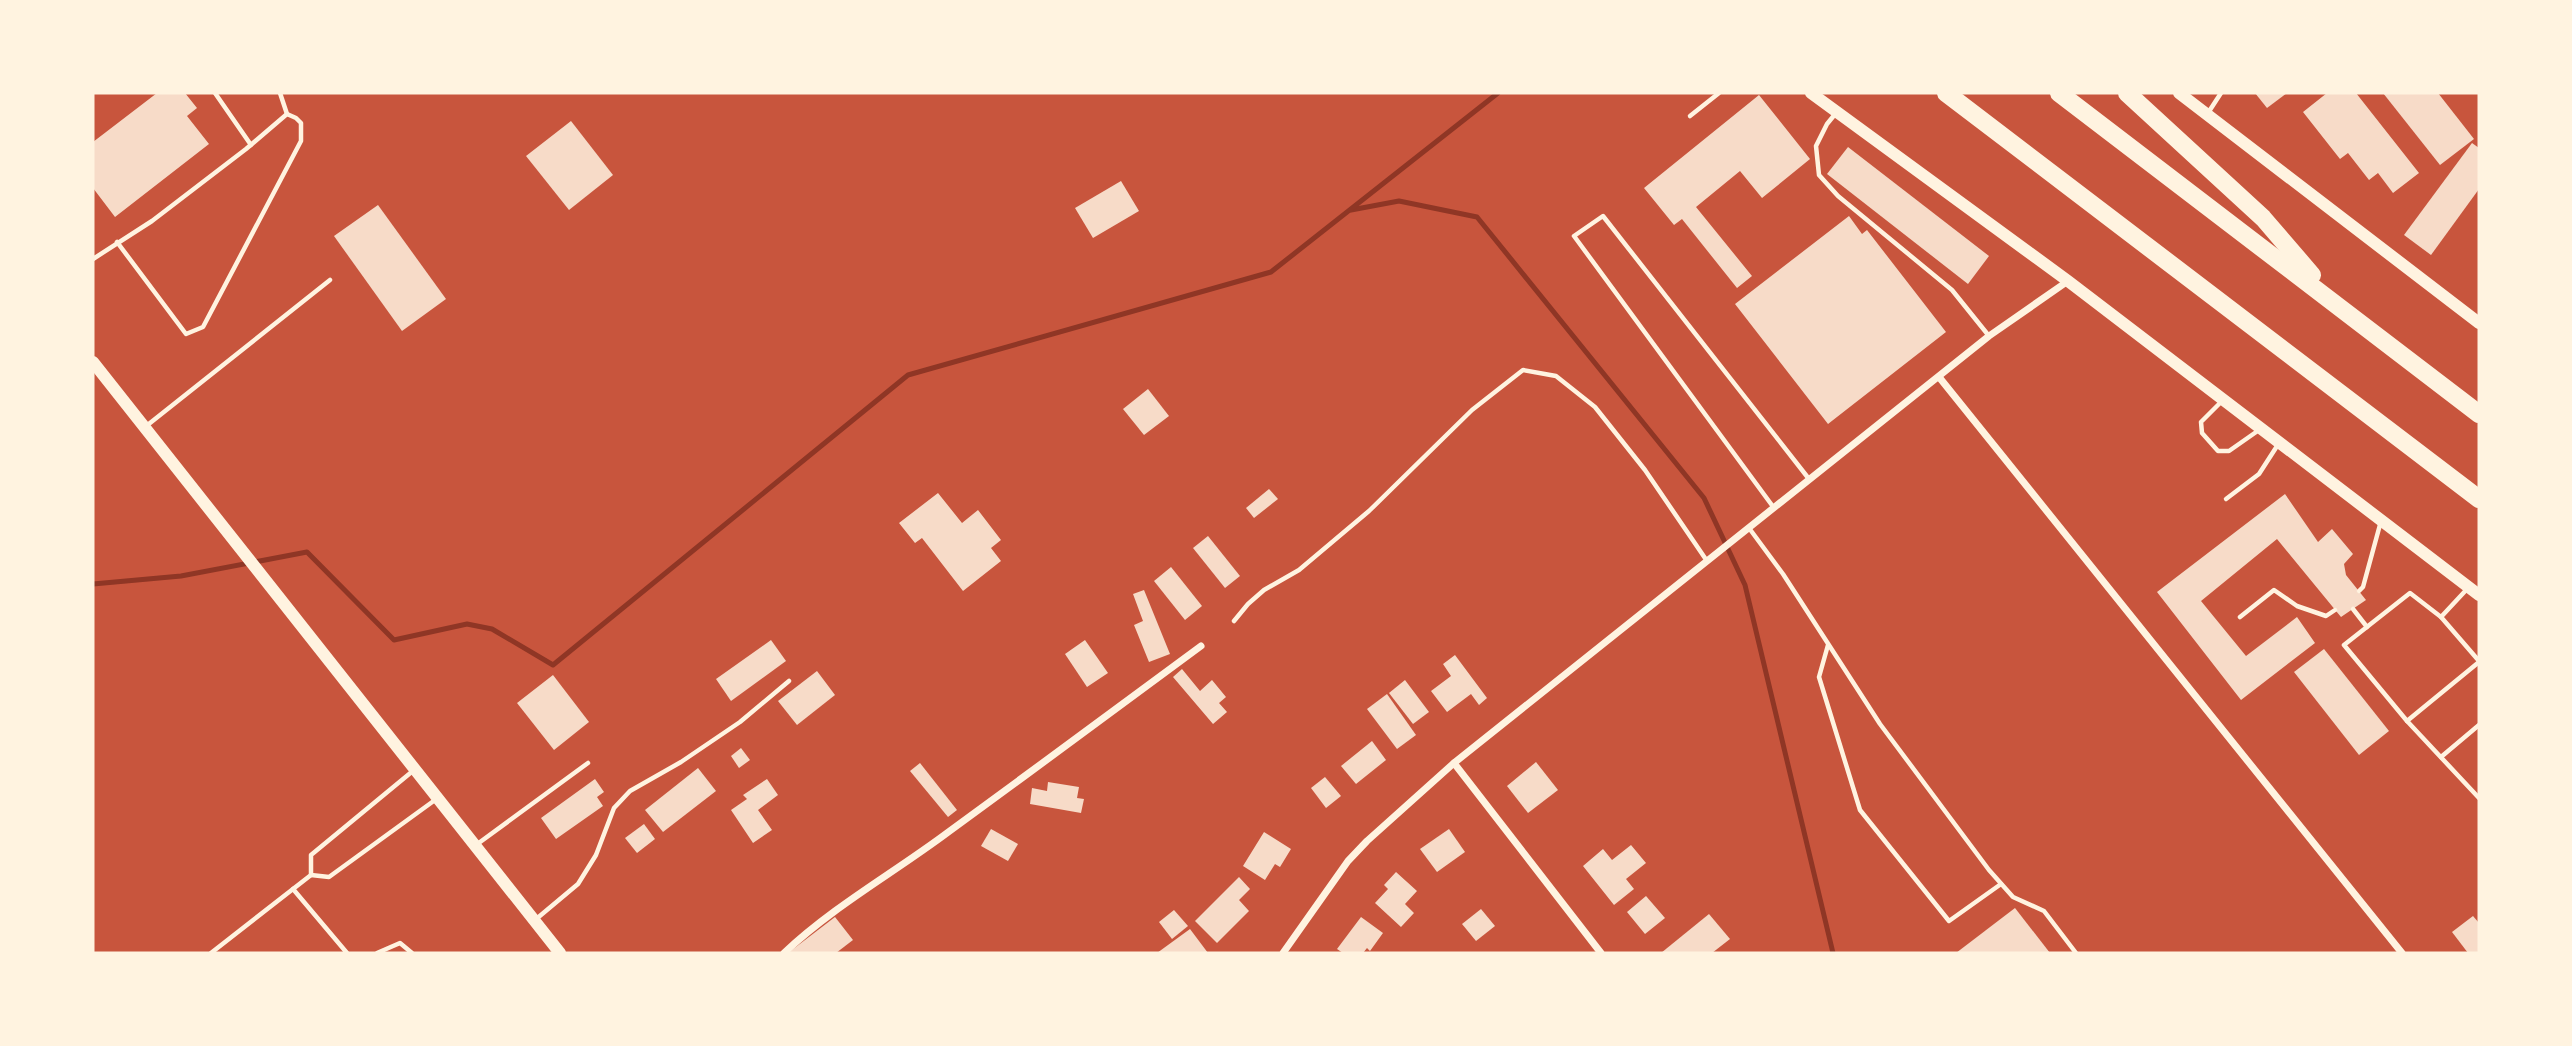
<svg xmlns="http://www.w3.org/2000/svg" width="2572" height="1046" viewBox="0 0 2572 1046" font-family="Signika,sans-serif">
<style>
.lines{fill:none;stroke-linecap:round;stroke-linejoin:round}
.stream{stroke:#8f3625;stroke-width:5}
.building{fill:#f7dbc8}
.service{stroke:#fff3e0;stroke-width:4.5}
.minor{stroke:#fff3e0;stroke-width:7}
.tertiary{stroke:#fff3e0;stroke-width:12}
.secondary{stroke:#fff3e0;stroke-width:12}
.motorway{stroke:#fff3e0;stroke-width:18}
</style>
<rect width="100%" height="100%" fill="#c8553d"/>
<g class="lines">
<g class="stream">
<polyline points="1351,210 1399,201 1477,217 1704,498 1745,585 1833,953"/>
<polyline points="93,584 181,576 307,552 394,640 467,624 492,629 553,665 908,375 1271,272 1498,93"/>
</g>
</g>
<g class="building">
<polygon points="157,93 185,93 197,108 187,116 209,144 115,217 93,188 93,142"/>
<polygon points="2255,93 2287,93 2267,108"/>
<polygon points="2327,93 2356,93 2419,173 2393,193 2378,173 2369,180 2348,153 2340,159 2303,112"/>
<polygon points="2383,93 2438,93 2474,139 2440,165"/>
<polygon points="1759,95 1810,159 1762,198 1740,171 1696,207 1752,276 1737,288 1682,219 1674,225 1644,188"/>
<polygon points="571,121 613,175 569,210 526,156"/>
<polygon points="2472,143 2479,148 2479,189 2431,255 2404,235"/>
<polygon points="1848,147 1989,256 1968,284 1827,174"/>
<polygon points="1121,181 1139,211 1093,238 1075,208"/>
<polygon points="378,205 446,299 402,331 334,236"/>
<polygon points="1849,216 1862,234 1867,230 1946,332 1828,424 1735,304"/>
<polygon points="1148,389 1169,416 1144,435 1123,409"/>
<polygon points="1269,489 1278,499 1254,518 1246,508"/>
<polygon points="938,493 962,523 978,510 1001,540 991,548 1001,561 963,591 922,538 915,543 899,523"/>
<polygon points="2285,494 2318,542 2332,529 2353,554 2344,564 2346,575 2366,600 2341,617 2277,539 2201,601 2246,656 2297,617 2315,643 2241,700 2157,592"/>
<polygon points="1208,536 1240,576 1225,588 1193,548"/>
<polygon points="1171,567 1202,606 1185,620 1154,581"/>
<polygon points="1144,590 1170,654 1149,662 1134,625 1143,621 1133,594"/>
<polygon points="771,640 786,661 731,701 716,679"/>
<polygon points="1085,640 1108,673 1087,687 1065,654"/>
<polygon points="2324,649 2389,731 2359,755 2294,672"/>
<polygon points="1455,655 1487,698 1479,705 1471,694 1447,712 1431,691 1451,676 1443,664"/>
<polygon points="1182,669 1200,691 1212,680 1226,697 1219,703 1227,712 1213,724 1173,677"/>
<polygon points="817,671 835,695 797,725 778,701"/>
<polygon points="553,675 589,722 554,750 517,703"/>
<polygon points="1405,680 1429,712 1413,724 1389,693"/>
<polygon points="1387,694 1416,735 1397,749 1367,709"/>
<polygon points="1372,741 1386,760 1356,784 1341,766"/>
<polygon points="741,748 750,760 739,768 731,756"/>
<polygon points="1536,762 1558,790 1528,813 1507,786"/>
<polygon points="920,763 957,810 948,817 910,771"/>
<polygon points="698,768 716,791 663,832 645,810"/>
<polygon points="1325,777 1341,796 1326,808 1311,788"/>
<polygon points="595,779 604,792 597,797 603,806 556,839 541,818"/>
<polygon points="767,779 778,795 758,810 772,830 753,843 731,810 747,799 743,795"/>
<polygon points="1048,782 1079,787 1077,798 1084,799 1081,813 1030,804 1032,788 1047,791"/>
<polygon points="644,824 655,839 637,853 625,838"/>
<polygon points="991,829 1018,844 1008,861 981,846"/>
<polygon points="1449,829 1465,852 1437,872 1420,849"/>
<polygon points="1264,832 1291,849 1280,867 1275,864 1265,880 1243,866"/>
<polygon points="1631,845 1646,863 1626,879 1634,889 1614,905 1583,866 1603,849 1612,860"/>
<polygon points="1396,872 1417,891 1405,904 1414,913 1401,927 1375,903 1388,889 1384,885"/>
<polygon points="1239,877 1250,889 1239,900 1249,911 1217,943 1195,921"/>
<polygon points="1646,896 1665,918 1645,934 1627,912"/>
<polygon points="2015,908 2050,953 1956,953"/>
<polygon points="1481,909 1495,926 1476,941 1462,924"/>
<polygon points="1174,910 1188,926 1172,939 1159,922"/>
<polygon points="1709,914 1730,939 1712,953 1661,953"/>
<polygon points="2473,916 2479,923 2479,953 2468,953 2452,932"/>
<polygon points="835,917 853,940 836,953 788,953"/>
<polygon points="1361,917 1383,933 1370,951 1367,948 1363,953 1343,953 1337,949"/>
<polygon points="1190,929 1208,953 1157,953"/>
</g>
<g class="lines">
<g class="service">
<polyline points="215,93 251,145"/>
<polyline points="1836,113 1827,124 1816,146 1819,175 1838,196 1952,290 1989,336"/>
<polyline points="2208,113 2221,93"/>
<polyline points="1690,116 1719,93"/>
<polyline points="117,242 186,334 203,327 301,141 301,123 296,118 287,114 280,93"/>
<polyline points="93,259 152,221 246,149 287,114"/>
<polyline points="2223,400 2201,422 2202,433 2218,451 2229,451 2259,430"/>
<polyline points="145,427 330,280"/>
<polyline points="2226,499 2259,474 2279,443"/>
<polyline points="1774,508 1574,236 1603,216 1809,479"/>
<polyline points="1749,528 1783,574 1880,724 1989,870 2013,897 2044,911 2076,953"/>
<polyline points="2468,588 2441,617 2410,593 2344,645 2407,721 2479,798"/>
<polyline points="2359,591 2363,587 2381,521"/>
<polyline points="2353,609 2367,627"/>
<polyline points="2240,617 2274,590 2297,606 2326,616 2335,610"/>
<polyline points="2441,617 2479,661"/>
<polyline points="1234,621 1248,604 1264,590 1299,570 1369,511 1472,410 1523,370 1556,376 1595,407 1645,470 1707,561"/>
<polyline points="1828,645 1819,677 1860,810 1949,921 2001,884"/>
<polyline points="2407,721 2479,662"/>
<polyline points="2441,757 2479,725"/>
<polyline points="414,770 311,855 311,875 329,877 435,800"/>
<polyline points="476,845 588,763"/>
<polyline points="293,889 347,953"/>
<polyline points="535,920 578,884 596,855 614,808 630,791 681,762 740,722 789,681"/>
<polyline points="211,953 311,875"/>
<polyline points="377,953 400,943 412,953"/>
</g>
<g class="minor">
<polyline points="1939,377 2402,953"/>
<polyline points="1454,763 1601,953"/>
<path d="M784 953C834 906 892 874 947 833 1032 771 1117 708 1201 646"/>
<polyline points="1283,953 1348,861 1367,841 1454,763 1989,336 2068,281"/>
</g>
<polyline class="tertiary" points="93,362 560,953"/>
<g class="secondary">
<polyline points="1811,93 2068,281 2479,595"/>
<polyline points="2179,93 2479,323"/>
</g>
<g class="motorway">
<polyline points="1946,93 2479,499"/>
<polyline points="2059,93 2479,414"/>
<polyline points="2127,93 2263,218 2312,275"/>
</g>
</g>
<rect width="2572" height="1046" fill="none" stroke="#fff3e0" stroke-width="189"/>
</svg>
